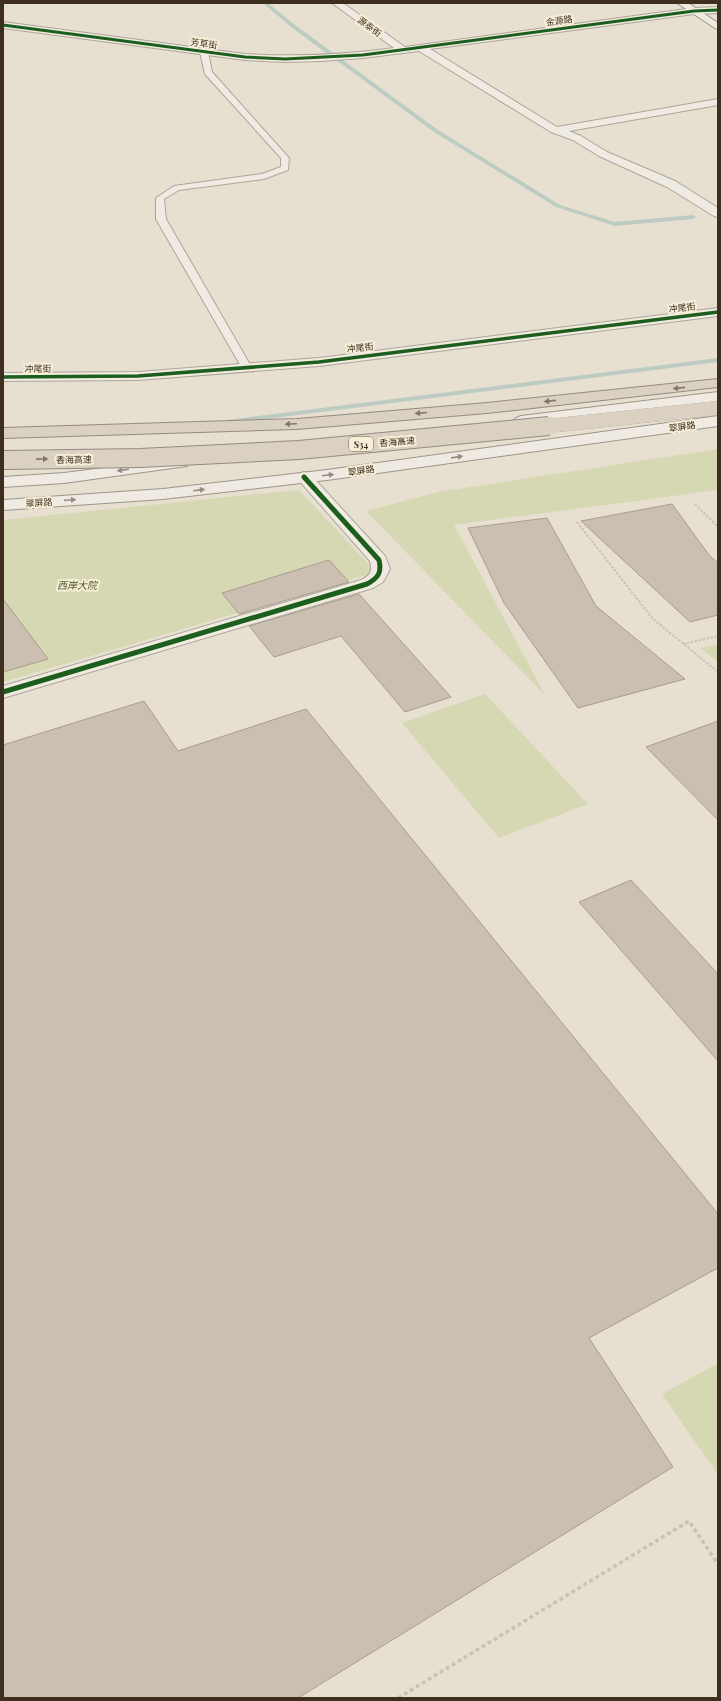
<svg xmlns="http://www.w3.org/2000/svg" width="721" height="1701" viewBox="0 0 721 1701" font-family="'Playfair Display','Noto Sans SC',serif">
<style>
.green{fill:#d6d7b3}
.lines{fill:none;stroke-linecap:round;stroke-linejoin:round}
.stream{fill:#bcccc2;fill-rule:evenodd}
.building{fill:#cbbfb2;stroke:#a89c90}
.service-casing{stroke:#ada599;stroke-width:2}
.minor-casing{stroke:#ada599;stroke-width:2}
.secondary-casing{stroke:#9c958a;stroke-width:2}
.motorway-casing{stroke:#928b80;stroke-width:2}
.path-far1{stroke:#c8c2b9;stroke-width:2;stroke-dasharray:2.5 1.5;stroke-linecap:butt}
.path{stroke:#c8c2b9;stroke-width:3.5;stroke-dasharray:4 3;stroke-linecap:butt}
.service{fill:#efebe3;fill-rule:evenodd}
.minor{fill:#efebe3;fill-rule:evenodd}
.secondary{fill:#efebe3;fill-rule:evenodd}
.motorway{fill:#dad1c2;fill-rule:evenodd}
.motorway-bridge-far1-casing{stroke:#928b80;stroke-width:14;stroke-linecap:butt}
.motorway-bridge-casing{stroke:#928b80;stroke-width:20;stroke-linecap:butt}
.motorway-bridge-far1{stroke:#dad1c2;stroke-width:14}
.motorway-bridge{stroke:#dad1c2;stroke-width:18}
.cycleway-far2-casing{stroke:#f7eed8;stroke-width:4}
.cycleway-far1-casing{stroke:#f7eed8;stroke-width:5}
.cycleway-casing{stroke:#f7eed8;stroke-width:7}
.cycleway-far2{stroke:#1b5e20;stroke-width:3}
.cycleway-far1{stroke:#1b5e20;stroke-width:3.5}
.cycleway{stroke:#1b5e20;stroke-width:5}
.oneway{fill:#847769}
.oneway2{fill:#968c82}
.labels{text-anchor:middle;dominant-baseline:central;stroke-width:4;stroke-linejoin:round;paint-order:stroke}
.far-street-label{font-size:9px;fill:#3d2e20;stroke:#f7eed8}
.shield{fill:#f7eed8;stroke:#756857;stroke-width:1}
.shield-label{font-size:9px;font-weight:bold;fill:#3d2e20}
.park-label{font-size:10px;font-style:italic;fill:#4d5a26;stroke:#f7eed8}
</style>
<rect width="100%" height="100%" fill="#e7e0d1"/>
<g class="green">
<polygon points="718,449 718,490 454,525 545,695 366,511 438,492"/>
<polygon points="299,490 376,572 3,682 3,520"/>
<polygon points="718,644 718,662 700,648"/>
<polygon points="485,694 588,804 499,838 402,723"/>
<polygon points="718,1363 718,1475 662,1394"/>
</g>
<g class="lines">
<g class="stream">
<polygon points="263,3 268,3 295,25 438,130 560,205 615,222 693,215 696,217 693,219 615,226 556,207 434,132 291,27"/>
<polygon points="718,358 718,362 226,424 222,422 226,420"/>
</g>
</g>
<g class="building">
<polygon points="672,504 709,555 718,563 718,615 690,622 581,521"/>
<polygon points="547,518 596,606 685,679 578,708 504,603 468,528"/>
<polygon points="329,560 349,582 239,614 222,593"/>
<polygon points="359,594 451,697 405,712 341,636 274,657 249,626"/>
<polygon points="3,599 48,659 3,672"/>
<polygon points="144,701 178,751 306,709 718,1214 718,1268 589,1338 673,1467 298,1698 3,1698 3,745"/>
<polygon points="718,721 718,820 646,747"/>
<polygon points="631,880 718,974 718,1061 579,902"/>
</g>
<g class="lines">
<defs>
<polygon id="service" points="201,50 204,50 208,52 212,72 289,158 288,170 264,179 179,190 164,199 166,219 252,368 247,371 242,368 156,219 156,198 174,186 262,174 281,167 281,158 205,74 200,52"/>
<g id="minor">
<path d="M332 3H343L405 47 694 8 718 7V13L694 14 430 49 557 127 718 99V105L569 131 581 136 607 152 675 181 718 208V217L714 216 667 187 599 156 573 140 551 132 419 51 363 58 321 61 285 62 245 60 3 28V22L245 54C295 57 344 55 394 48Z"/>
<polygon points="718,308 718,316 319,366 138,380 3,381 3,373 138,372 319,358"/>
<path d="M304 472 310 474 385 556 390 569 383 582 373 588 3 698V686L361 580C370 575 373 572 370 561L296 477 298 474Z"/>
</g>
<g id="secondary">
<polygon points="677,3 688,3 718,23 718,30"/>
<polygon points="718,392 718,402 521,426 516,424 513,421 516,418 521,416"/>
<polygon points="718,416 718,426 327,480 163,499 3,510 3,500 163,489 327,470"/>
<polygon points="181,458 187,460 189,463 187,466 64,483 3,487 3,477 64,473"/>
</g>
<polygon id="motorway" points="718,379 718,387 487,413 297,429 3,438 3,428 297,419 487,403"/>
</defs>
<use href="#service" class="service-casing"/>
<use href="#minor" class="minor-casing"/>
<use href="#secondary" class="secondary-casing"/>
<use href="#motorway" class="motorway-casing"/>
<g class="path-far1">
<polyline points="695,504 718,527"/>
<polyline points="577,522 653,619 718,672"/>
<polyline points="683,644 718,636"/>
</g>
<polyline class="path" points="398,1698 689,1521 718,1564"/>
<use href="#service" class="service"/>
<use href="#minor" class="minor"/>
<use href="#secondary" class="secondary"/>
<use href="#motorway" class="motorway"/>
<defs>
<polyline id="motorway-bridge-far1" points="539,427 718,408"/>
<polyline id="motorway-bridge" points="3,460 140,458 299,450 549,426"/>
</defs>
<use href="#motorway-bridge-far1" class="motorway-bridge-far1-casing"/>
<use href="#motorway-bridge" class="motorway-bridge-casing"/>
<use href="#motorway-bridge-far1" class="motorway-bridge-far1"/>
<use href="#motorway-bridge" class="motorway-bridge"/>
<defs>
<polyline id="cycleway-far2" points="3,25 245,57 285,59 363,55 694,11 718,10"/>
<polyline id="cycleway-far1" points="3,377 138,376 319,362 718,312"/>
<path id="cycleway" d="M3 692 367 584C378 578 382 573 379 560L304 477"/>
</defs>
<use href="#cycleway-far2" class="cycleway-far2-casing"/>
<use href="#cycleway-far1" class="cycleway-far1-casing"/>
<use href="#cycleway" class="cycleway-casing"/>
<use href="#cycleway-far2" class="cycleway-far2"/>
<use href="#cycleway-far1" class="cycleway-far1"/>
<use href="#cycleway" class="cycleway"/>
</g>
<defs><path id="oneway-solid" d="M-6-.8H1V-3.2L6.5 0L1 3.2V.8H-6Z"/></defs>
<g class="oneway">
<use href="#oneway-solid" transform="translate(679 388) rotate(174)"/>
<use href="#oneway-solid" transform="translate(550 401) rotate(174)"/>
<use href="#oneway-solid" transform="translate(421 413) rotate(175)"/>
<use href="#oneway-solid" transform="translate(291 424) rotate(178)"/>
<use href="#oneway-solid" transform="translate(42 459) rotate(-1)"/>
</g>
<g class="oneway2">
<use href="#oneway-solid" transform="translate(457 457) rotate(-8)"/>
<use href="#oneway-solid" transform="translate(123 470) rotate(172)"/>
<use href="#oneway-solid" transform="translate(328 475) rotate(-7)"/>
<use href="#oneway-solid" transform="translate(199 490) rotate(-7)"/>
<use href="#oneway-solid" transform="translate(70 500) rotate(-4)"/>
</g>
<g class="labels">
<g class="far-street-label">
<text transform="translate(559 20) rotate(-8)">金源路</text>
<text transform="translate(370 26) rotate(36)">源泰街</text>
<text transform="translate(204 43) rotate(8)">芳草街</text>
<text transform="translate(682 307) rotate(-7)">冲尾街</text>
<text transform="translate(360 347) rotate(-7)">冲尾街</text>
<text transform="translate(38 368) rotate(-1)">冲尾街</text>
<text transform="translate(682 426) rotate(-8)">翠屏路</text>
<text transform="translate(397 441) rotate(-5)">香海高速</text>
<text transform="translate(74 459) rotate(-1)">香海高速</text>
<text transform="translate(361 470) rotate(-8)">翠屏路</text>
<text transform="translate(39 502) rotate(-4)">翠屏路</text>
</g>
<rect class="shield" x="349" y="437" width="24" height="14" rx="3"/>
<g class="shield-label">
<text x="361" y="444">S34</text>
</g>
<g class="park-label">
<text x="77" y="585">西岸大院</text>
</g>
</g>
<rect width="721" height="1701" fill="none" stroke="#3d2e20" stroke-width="8"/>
</svg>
